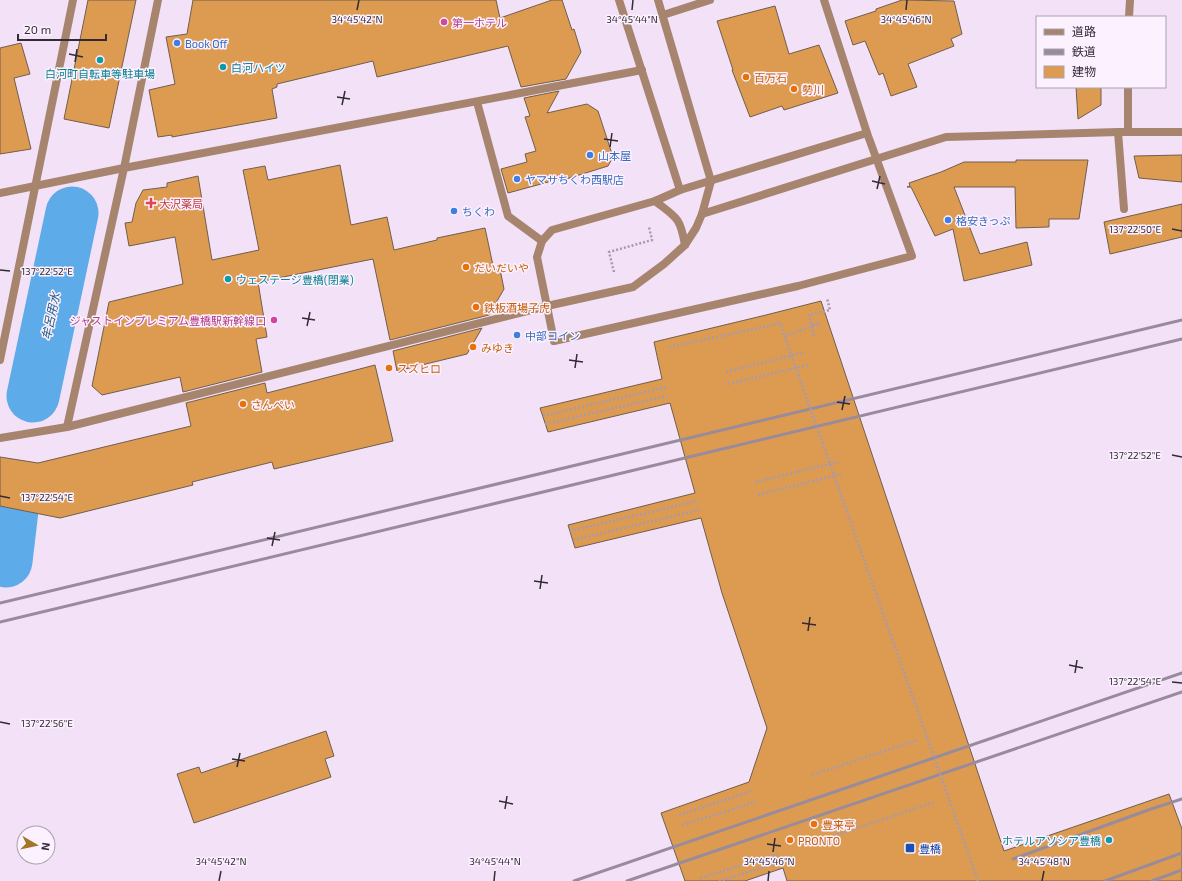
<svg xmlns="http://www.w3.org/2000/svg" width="1182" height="881" viewBox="0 0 1182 881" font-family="'Exo 2','Noto Sans JP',sans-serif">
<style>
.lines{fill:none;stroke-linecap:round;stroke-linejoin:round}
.river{stroke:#5dabe9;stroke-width:53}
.building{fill:#dd9b52;stroke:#705e4c}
.path{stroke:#a79aab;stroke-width:2.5;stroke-dasharray:2 2;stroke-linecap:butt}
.minor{stroke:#a7846e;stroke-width:8}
.tertiary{stroke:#a7846e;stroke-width:8}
.rail{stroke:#988b9b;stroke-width:3}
.path-bridge{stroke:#a79aab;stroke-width:2.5;stroke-dasharray:2 2;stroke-linecap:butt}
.ticks{fill:none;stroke:#322b34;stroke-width:1.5}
.hotel-dot{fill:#d1479c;stroke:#fcf1ff;stroke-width:1.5}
.shop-dot{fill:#3f7fe0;stroke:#fcf1ff;stroke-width:1.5}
.culture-dot{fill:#0f9aa8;stroke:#fcf1ff;stroke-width:1.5}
.food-dot{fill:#e8710a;stroke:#fcf1ff;stroke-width:1.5}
.health-dot{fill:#e0444e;stroke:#fcf1ff;stroke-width:1.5}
.transit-dot{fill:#1a4fb4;stroke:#fcf1ff;stroke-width:1.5}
.labels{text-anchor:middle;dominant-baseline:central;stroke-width:3;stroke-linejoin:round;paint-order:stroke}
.hotel-label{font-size:11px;fill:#b23c85;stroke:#fcf1ff;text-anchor:start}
.shop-label{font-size:11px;fill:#366cbe;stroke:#fcf1ff;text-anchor:start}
.culture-label{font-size:11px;fill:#0d838f;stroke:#fcf1ff;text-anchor:start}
.food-label{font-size:11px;fill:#c56008;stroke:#fcf1ff;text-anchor:start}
.health-label{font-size:11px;fill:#be3a42;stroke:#fcf1ff;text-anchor:start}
.transit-label{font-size:11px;fill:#164399;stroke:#fcf1ff;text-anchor:start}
.water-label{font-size:12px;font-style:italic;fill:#235b84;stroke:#fcf1ff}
.ticks-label{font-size:10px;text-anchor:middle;fill:#322b34;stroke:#fcf1ff;stroke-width:3;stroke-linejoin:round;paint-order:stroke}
</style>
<rect width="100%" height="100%" fill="#f3e1f8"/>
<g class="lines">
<g class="river">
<polyline points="33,396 72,213"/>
<polyline points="6,561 12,510"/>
</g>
</g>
<g class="building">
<polygon points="88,0 136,0 109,128 64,119"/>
<polygon points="193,0 496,0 500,18 552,0 562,0 572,30 574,29 581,52 566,79 521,87 508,46 377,77 373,61 277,84 277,87 272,89 277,118 172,137 172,135 158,137 149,90 175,84 166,37 187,34"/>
<polygon points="902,0 954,1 962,34 951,39 954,46 908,64 917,87 891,96 883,73 879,75 865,41 853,45 845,21 876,11 876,9"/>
<polygon points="775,6 789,54 819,45 838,93 784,110 782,106 750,117 732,70 733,70 717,21"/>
<polygon points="21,43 30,74 14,78 31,149 0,154 0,48"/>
<polygon points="1076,87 1101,87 1101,105 1078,119"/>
<polygon points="559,91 547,113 587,104 598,111 613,157 608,166 563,180 563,178 508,193 501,169 527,162 525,154 536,151 525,117 530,116 524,98"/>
<polygon points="1182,155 1182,182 1139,178 1134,156"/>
<polygon points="1016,160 1088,160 1079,219 1049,219 1049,227 1016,228 1015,187 954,187 980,254 1027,242 1032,265 964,281 953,229 935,236 911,187 907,187 910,186 909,183 941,172 964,162 1016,162"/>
<polygon points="340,165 351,225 387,217 394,250 437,240 437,238 485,228 494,270 500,269 504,289 489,315 390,340 373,259 258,282 267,337 256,339 262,372 183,392 180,377 102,395 92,386 109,302 183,284 175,237 129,246 125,223 132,222 136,203 143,190 167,187 167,183 198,176 212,260 259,250 243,170 265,166 268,180"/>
<polygon points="1182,204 1182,237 1110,254 1104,222"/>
<polygon points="821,301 1004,851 1169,794 1182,829 1182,881 787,881 783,868 745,881 685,881 661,813 749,782 767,728 722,593 701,518 575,548 568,525 695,493 670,403 548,432 540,408 662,379 654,342 766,315"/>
<polygon points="482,328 467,354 397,371 393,351"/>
<polygon points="375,365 393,441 274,469 272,462 192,482 193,485 60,518 0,506 0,457 38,463 191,426 186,403 265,383 267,393"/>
<polygon points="326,731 334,756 325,759 331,777 194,823 177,774 199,767 201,773"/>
</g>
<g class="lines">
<g class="path">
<polyline points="614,272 609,252 652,240 649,227"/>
<polyline points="812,325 820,323"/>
<polyline points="814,336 809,315 830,310 827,298"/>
<polyline points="669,347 759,328"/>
<polyline points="726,372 805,352"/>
<polyline points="728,384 808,365"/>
<polyline points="543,416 666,387"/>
<polyline points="545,424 667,396"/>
<polyline points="755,482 838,462"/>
<polyline points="758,495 841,474"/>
<polyline points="570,531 697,501"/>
<polyline points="573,540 699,510"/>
<polyline points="812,775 918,740"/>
<polyline points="679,815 752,791"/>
<polyline points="682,825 756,802"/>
<polyline points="833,836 935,802"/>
<polyline points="700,878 778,854"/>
<polyline points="719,881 781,862"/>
</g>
<g class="minor">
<polyline points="824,0 867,133"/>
<polyline points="663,15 710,0"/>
<polyline points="1129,17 1130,0"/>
<polyline points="477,102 508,216 542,241"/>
<polyline points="1118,132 1124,209"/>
<polyline points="1128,132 1128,87"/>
<polyline points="0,193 124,168 642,70"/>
<polyline points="702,214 946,137 1118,132 1182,132"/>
<polyline points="0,360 73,0"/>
<polyline points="67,427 124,168 158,0"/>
<polyline points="0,438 67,427 547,306"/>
</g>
<g class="tertiary">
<polyline points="619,0 680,190"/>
<polygon points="867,133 912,256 798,286 554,341 537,257 542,241 552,230 655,201 680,190"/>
<path d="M655 201C677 218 680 217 685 245"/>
<polyline points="547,306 633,287 664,264 685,245 696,228 702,214 711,181 658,0"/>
</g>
<g class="rail">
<polyline points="0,603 1182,320"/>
<polyline points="0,622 1182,339"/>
<polyline points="1013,859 1151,809 1182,799"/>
<polyline points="574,881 1182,673"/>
<polyline points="627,881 1182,692"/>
<polyline points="1105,881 1182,853"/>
<polyline points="1152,881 1182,870"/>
</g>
<g class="path-bridge">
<polyline points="759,328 780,323 978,881"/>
<polyline points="785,336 820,323"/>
</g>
</g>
<path class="ticks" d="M357 10 359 0M632 10 633 0M906 10 907 0M69 54 83 57M75 62 77 49M337 97 350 99M342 105 345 91M604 139 618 141M610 147 612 133M872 181 885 184M877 189 880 176M1172 229 1182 231M0 270 10 271M302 318 315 320M307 326 310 312M569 360 583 362M575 368 577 354M837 402 850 404M842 410 845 396M1172 455 1182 457M0 496 10 498M267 538 280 540M272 546 275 532M534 581 548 583M540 589 542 575M802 623 816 625M808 631 810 617M1069 665 1083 668M1075 673 1077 660M1172 682 1182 683M0 722 10 724M232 759 245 761M237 767 240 753M499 801 513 804M505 809 507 796M767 844 781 846M773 852 775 838M219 881 221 871M494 881 495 871M768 881 769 871M1042 881 1044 871"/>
<g class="hotel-dot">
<circle cx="444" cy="22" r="4"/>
<circle cx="274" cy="320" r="4"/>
</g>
<g class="shop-dot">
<circle cx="177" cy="43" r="4"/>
<circle cx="590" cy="155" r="4"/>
<circle cx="517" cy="179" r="4"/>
<circle cx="454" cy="211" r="4"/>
<circle cx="948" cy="220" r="4"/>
<circle cx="517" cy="335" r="4"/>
</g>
<g class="culture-dot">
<circle cx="100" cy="60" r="4"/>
<circle cx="223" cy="67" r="4"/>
<circle cx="228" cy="279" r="4"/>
<circle cx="1109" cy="840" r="4"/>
</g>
<g class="food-dot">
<circle cx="746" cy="77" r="4"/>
<circle cx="794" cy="89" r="4"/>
<circle cx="466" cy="267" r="4"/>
<circle cx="476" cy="307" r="4"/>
<circle cx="473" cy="347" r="4"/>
<circle cx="389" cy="368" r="4"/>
<circle cx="243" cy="404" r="4"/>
<circle cx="814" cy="824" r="4"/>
<circle cx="790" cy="840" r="4"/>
</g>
<path class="health-dot" d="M149 197h4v4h4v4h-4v4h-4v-4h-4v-4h4z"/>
<rect class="transit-dot" x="905" y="843" width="10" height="10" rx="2"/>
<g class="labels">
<g class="hotel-label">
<text x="452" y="22">第一ホテル</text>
<text x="266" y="320" text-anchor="end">ジャストインプレミアム豊橋駅新幹線口</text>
</g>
<g class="shop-label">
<text x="185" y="43">Book Off</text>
<text x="598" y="155">山本屋</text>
<text x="525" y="179">ヤマサちくわ西駅店</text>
<text x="462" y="211">ちくわ</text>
<text x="956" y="220">格安きっぷ</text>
<text x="525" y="335">中部コイン</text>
</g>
<g class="culture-label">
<text x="231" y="67">白河ハイツ</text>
<text x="100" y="73" text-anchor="middle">白河町自転車等駐車場</text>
<text x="236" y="279">ウェステージ豊橋(閉業)</text>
<text x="1101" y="840" text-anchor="end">ホテルアソシア豊橋</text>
</g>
<g class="food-label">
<text x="754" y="77">百万石</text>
<text x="802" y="89">勢川</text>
<text x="474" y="267">だいだいや</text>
<text x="484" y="307">鉄板酒場子虎</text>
<text x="481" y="347">みゆき</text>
<text x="397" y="368">スズヒロ</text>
<text x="251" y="404">さんぺい</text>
<text x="822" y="824">豊来亭</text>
<text x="798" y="840">PRONTO</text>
</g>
<g class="health-label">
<text x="159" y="203">大沢薬局</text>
</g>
<g class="transit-label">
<text x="919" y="848">豊橋</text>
</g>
<g class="water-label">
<text transform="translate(50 316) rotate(-78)">牟呂用水</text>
</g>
</g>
<g class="ticks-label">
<text x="357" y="23">34°45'42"N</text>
<text x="632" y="23">34°45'44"N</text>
<text x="906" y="23">34°45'46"N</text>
<text x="1135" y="233">137°22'50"E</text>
<text x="47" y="275">137°22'52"E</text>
<text x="1135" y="459">137°22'52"E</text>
<text x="47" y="501">137°22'54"E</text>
<text x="1135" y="685">137°22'54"E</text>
<text x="47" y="727">137°22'56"E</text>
<text x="221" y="865">34°45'42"N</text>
<text x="495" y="865">34°45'44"N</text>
<text x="769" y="865">34°45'46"N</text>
<text x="1044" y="865">34°45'48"N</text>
</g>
<rect x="1036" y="16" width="130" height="72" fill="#fcf1ff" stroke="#aba2ae"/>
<rect x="1044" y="29" width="20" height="6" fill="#a7846e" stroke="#aba2ae"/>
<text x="1072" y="36" font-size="12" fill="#322b34">道路</text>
<rect x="1044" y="49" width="20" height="6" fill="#988b9b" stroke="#aba2ae"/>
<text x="1072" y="56" font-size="12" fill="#322b34">鉄道</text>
<rect x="1044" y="66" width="20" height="12" fill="#dd9b52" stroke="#aba2ae"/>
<text x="1072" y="76" font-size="12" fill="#322b34">建物</text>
<g transform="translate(36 845) rotate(99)"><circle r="19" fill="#fcf1ff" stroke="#aba2ae"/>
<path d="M0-3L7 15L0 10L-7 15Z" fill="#a17727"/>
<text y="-6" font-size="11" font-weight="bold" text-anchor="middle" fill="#322b34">N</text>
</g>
<path d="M18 34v6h88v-6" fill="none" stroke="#322b34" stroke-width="2"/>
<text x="24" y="34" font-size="12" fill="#322b34" stroke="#fcf1ff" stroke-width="3" paint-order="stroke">20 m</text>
</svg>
